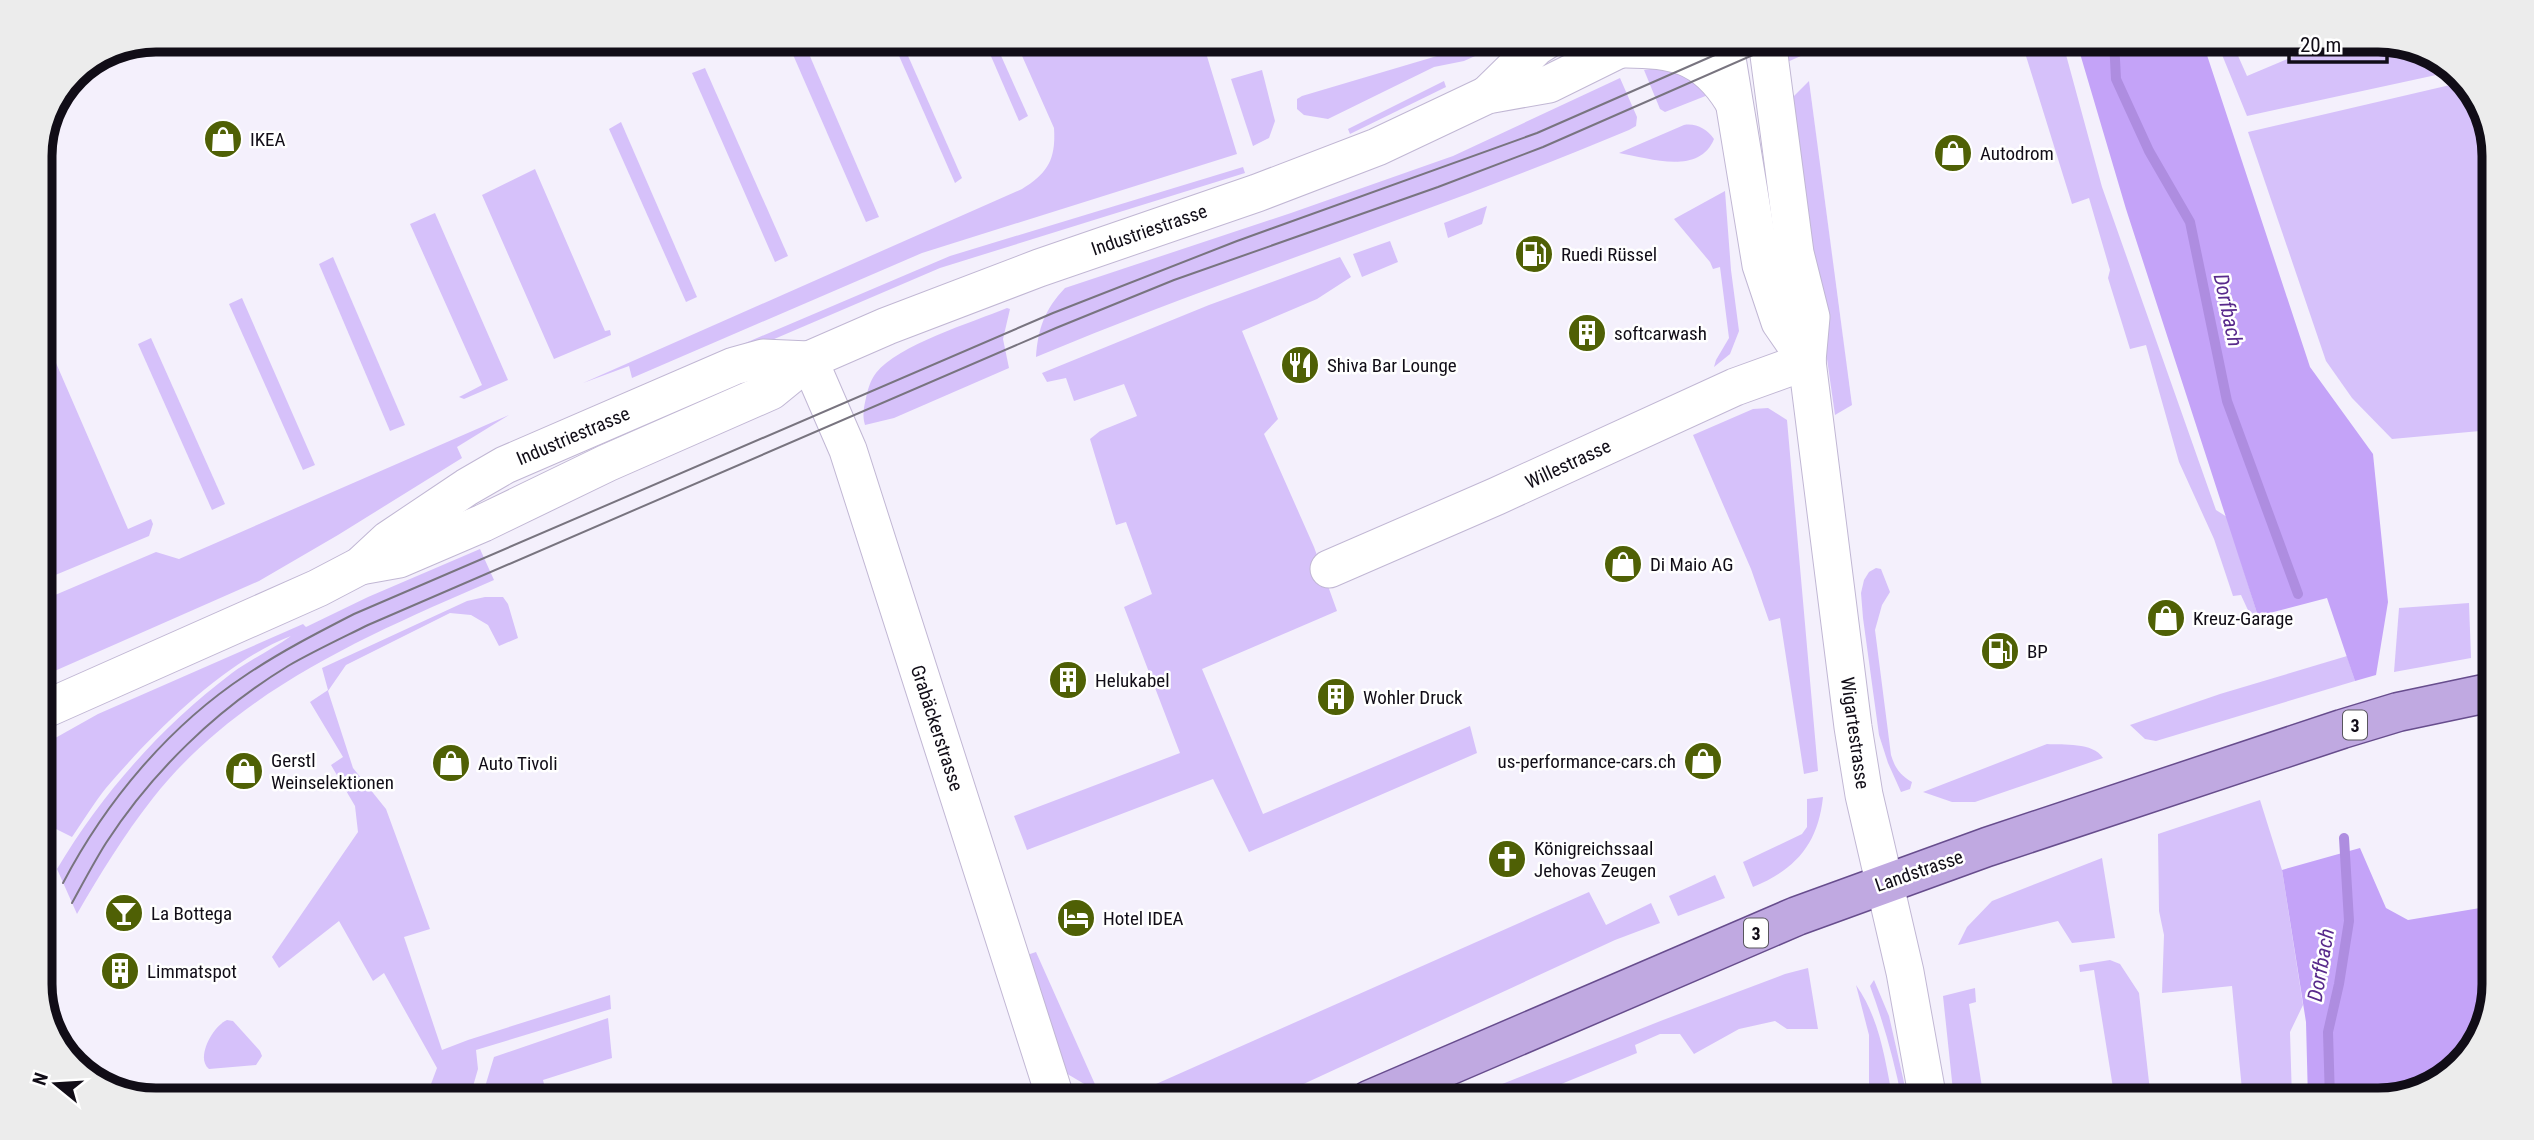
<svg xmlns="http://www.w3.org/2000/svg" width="2534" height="1140" viewBox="0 0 2534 1140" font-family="'Roboto Condensed',sans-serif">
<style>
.green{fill:#d6c1fa}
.forest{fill:#c4a3f8}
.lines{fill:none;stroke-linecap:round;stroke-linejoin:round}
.stream{stroke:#ae8de0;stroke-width:10}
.minor-casing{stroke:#c1b7d4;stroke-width:39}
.primary-casing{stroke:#674d8d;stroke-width:41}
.minor{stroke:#fff;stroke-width:37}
.primary{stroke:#c0a9e1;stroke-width:38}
.tram{stroke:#78747f;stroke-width:2}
.labels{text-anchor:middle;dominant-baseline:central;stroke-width:5;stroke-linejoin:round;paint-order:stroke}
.shield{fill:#fff;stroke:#58565d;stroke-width:2}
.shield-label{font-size:18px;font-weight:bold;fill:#110d17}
.poi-label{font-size:19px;fill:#110d17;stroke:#fff;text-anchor:start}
.street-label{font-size:19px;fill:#110d17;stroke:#fff}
.water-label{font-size:21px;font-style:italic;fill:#582a8b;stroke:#fff}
.rim{fill:none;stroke:#110d17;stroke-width:9}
</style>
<rect width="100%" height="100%" fill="#f4f0fc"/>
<g class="green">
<polygon points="803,40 879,217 866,222 787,41"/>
<polygon points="892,40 901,40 962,178 955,183"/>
<polygon points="984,40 994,40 1028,116 1019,121"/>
<path d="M1015 40H1202L1237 154 922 253 632 378 629 366 583 383 1022 189C1048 173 1056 159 1054 128Z"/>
<polygon points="1484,40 1488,40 1493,48 1464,61 1434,67 1328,119 1304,115 1297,109 1297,99 1302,96 1464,48"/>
<polygon points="1787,40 1837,40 1785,63"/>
<polygon points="2021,40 2062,40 2102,187 2216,510 2227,517 2258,616 2252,619 2241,595 2233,596 2214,539 2179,462 2146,345 2130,349 2108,278 2110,270 2089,198 2072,204"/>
<polygon points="2216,40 2231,40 2247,76 2333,40 2378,40 2423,49 2450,72 2247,116"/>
<polygon points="705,68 788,256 775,262 692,73"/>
<polygon points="1657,68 1683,74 1708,95 1665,112 1660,109 1644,70"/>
<polygon points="1262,70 1275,121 1269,138 1253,146 1231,79"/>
<path d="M1620 78 1637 117 1636 126 1629 130C1434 212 1232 275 1036 357 1038 328 1045 309 1065 288L1291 213 1453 156Z"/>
<polygon points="1444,81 1446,87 1350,134 1348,129"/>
<polygon points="1809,81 1852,405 1835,415 1790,100"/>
<polygon points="2463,82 2474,91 2494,149 2491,430 2392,439 2352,398 2326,361 2248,132"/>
<polygon points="621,122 697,297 686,302 609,129"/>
<path d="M1684 125C1696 123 1707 129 1714 139 1699 176 1649 158 1619 153Z"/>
<polygon points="1243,167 1245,173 940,268 746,351 743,344 950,256"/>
<polygon points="535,169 605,331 610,330 611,335 554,359 482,195"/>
<polygon points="1725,191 1731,270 1739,331 1730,354 1714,367 1716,360 1729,338 1720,267 1713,269 1710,262 1674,219"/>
<polygon points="1487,206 1482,224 1448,238 1444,223"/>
<polygon points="435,213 508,380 464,399 459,397 482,385 410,224"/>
<polygon points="1390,241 1398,262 1362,277 1353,254"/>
<polygon points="333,257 405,425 390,431 319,264"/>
<polygon points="1340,257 1351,277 1317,299 1242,331 1278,419 1264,434 1314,547 1337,611 1202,669 1263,814 1470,726 1477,753 1249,852 1213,779 1027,850 1014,816 1180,753 1124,607 1152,594 1126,522 1116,525 1090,439 1100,431 1137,416 1124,384 1074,401 1066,378 1047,382 1042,373 1209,305"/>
<polygon points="242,298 315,465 303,470 229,304"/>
<path d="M1007 308 1010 309 1003 339 1009 368 894 418 865 425C862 415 864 407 866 398 868 389 870 381 876 373 898 345 973 322 1007 308Z"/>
<polygon points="151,338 225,504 212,510 138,344"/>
<polygon points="56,363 128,529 151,519 153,524 149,536 41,581 40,370"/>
<polygon points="1768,408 1787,420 1818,771 1804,774 1780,618 1769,621 1751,569 1693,435 1753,409"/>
<polygon points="509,415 457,447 462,458 338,535 259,581 41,677 41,601 156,552 179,559"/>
<path d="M480 549 494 580C370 634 239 689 153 798 124 835 100 874 77 914L57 869C103 792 161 727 232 673 251 659 273 649 291 636 225 661 152 734 106 788 94 803 83 821 72 837L52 827 41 815V746L98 714 303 624 306 627 368 597Z"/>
<path d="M1876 568 1881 569 1890 592 1882 605 1875 630 1891 755C1895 768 1900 775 1912 782L1910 789 1901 792 1888 763 1879 735 1863 618 1861 593 1864 580 1869 572Z"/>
<polygon points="485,597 503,597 508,604 518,638 499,646 488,625 471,615 450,613 346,665 328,691 353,768 386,809 430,929 404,937 442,1050 468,1040 610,995 611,1009 476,1050 478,1069 469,1100 440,1100 431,1084 437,1068 384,973 373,981 339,921 279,968 272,957 358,832 355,806 331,765 343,757 310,702 328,690 322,668 467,601"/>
<polygon points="2469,603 2471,658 2394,672 2399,608"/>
<polygon points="2347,656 2355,681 2156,741 2145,739 2130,725 2220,694"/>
<path d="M2047 744C2063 745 2093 742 2103 758L1975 802H1952L1923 792Z"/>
<path d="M1823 797C1818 844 1796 869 1753 887L1743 862 1802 834 1807 827V799Z"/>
<polygon points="2260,800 2282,870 2303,1005 2290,1032 2292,1100 2243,1100 2232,986 2162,993 2164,935 2159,911 2158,834"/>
<polygon points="2102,858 2115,938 2072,943 2058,921 1958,945 1967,927 1992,901"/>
<polygon points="1715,875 1725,898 1678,916 1669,896"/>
<polygon points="1589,892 1606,925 1651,903 1660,923 1615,940 1269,1100 1120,1100"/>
<polygon points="1036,952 1102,1100 1090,1100 1086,1085 1059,1069 1024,956"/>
<polygon points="2110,960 2120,964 2139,993 2151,1100 2115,1100 2094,970 2080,972 2079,965"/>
<polygon points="1808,968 1818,1029 1787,1029 1775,1021 1739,1029 1694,1054 1680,1034 1660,1034 1635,1045 1637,1053 1522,1100 1462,1100 1663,1020 1785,974"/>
<path d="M1874 980 1889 1016 1908 1100H1902C1894 1060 1884 1024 1870 986Z"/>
<path d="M1856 985C1880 1019 1885 1060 1893 1100H1869V1035Z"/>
<polygon points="1975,988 1976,1002 1969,1004 1984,1100 1954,1100 1943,996"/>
<polygon points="608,1018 612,1058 543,1080 548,1100 481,1100 494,1057"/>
<path d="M227 1020 233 1021 260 1051 262 1056 256 1065 209 1069C195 1058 213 1026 227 1020Z"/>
</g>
<g class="forest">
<polygon points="2076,40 2202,40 2310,367 2373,454 2388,602 2376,675 2355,681 2327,598 2258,616 2126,209"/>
<polygon points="2360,848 2386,908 2408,920 2486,907 2485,1029 2442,1080 2378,1100 2308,1100 2306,1022 2282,870"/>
</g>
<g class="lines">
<g class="stream">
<polyline points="2114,40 2116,79 2149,151 2190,222 2227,401 2298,594"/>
<polyline points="2330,1100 2328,1032 2339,984 2349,921 2344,838"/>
</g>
<defs>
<g id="minor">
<polyline points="1724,40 1761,265 1780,322 1807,361"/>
<polyline points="1767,40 1795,253 1811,317 1807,361 1853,727 1864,795 1905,972 1928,1100"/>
<path d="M1618 49C1671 48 1704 53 1733 101"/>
<polyline points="1487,95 1536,47 1547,40"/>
<polyline points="809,360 848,450 1056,1100"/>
<polyline points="360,566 399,559 483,523 607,463 771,391 809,360 887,326 1039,268 1257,193 1377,147 1487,95 1549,84 1638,40"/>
<polyline points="1329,569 1497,496 1735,387 1807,361"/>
<polyline points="41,711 318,588 360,566 388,540 467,487 505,465 734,366 763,358 809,360"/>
</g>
<polyline id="primary" points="1369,1100 1797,916 1987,847 2342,729 2398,712 2488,693"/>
</defs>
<use href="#minor" class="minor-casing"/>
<use href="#primary" class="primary-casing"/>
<use href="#minor" class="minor"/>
<use href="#primary" class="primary"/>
<g class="tram">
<path d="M63 883C106 801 169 726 246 675 280 652 317 633 354 614L1053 313 1237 241 1537 133 1749 40"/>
<path d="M72 903C83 883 94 862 106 843 152 772 216 710 288 666 314 651 342 638 368 625L1056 328 1174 280 1438 187 1543 147 1787 40"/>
</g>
</g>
<defs>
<symbol id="shop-disc" viewBox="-11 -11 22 22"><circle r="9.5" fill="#4f6005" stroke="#fff"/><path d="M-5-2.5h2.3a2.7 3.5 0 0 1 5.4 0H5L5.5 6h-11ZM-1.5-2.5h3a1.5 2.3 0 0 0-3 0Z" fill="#fff"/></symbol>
<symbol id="fuel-disc" viewBox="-11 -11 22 22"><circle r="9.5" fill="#4f6005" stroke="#fff"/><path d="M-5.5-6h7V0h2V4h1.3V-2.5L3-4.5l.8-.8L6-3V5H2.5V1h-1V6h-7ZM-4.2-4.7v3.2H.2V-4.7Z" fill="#fff"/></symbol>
<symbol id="building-disc" viewBox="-11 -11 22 22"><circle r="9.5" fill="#4f6005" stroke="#fff"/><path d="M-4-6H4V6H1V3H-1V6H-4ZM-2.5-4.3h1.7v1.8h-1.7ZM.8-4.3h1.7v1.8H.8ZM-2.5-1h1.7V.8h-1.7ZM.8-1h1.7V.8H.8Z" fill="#fff"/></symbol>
<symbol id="restaurant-disc" viewBox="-11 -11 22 22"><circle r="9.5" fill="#4f6005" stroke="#fff"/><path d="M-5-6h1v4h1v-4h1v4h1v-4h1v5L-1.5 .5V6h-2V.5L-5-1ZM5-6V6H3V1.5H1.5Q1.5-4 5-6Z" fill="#fff"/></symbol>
<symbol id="church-disc" viewBox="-11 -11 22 22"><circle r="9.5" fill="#4f6005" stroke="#fff"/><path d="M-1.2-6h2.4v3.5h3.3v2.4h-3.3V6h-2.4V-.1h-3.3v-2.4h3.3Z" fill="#fff"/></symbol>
<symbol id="bar-disc" viewBox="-11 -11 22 22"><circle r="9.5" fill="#4f6005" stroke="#fff"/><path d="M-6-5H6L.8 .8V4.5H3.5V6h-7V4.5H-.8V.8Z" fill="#fff"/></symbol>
<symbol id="hotel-disc" viewBox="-11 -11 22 22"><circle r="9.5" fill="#4f6005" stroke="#fff"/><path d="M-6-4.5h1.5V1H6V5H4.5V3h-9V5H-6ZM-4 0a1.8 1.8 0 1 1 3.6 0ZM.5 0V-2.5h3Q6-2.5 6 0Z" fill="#fff"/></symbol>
</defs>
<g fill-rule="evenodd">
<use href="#shop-disc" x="201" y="117" width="44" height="44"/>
<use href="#shop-disc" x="1931" y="131" width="44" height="44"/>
<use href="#fuel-disc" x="1512" y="232" width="44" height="44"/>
<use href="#building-disc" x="1565" y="311" width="44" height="44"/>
<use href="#restaurant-disc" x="1278" y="343" width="44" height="44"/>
<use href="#shop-disc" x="1601" y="542" width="44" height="44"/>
<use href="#shop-disc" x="2144" y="596" width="44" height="44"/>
<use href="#fuel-disc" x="1978" y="629" width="44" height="44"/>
<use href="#building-disc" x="1046" y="658" width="44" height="44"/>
<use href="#building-disc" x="1314" y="675" width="44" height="44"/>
<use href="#shop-disc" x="1681" y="739" width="44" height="44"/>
<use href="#shop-disc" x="429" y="741" width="44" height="44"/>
<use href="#shop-disc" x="222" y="749" width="44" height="44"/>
<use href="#church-disc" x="1485" y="837" width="44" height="44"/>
<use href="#bar-disc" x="102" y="891" width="44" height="44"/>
<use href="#hotel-disc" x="1054" y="896" width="44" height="44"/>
<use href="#building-disc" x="98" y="949" width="44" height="44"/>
</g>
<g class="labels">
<g class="shield">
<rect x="2343" y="710.5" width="24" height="29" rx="5"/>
<rect x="1744" y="918.5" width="24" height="29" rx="5"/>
</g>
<g class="shield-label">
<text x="2355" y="725">3</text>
<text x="1756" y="933">3</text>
</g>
<g class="poi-label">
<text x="250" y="139">IKEA</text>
<text x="1980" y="153">Autodrom</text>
<text x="1561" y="254">Ruedi Rüssel</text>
<text x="1614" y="333">softcarwash</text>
<text x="1327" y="365">Shiva Bar Lounge</text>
<text x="1650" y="564">Di Maio AG</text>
<text x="2193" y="618">Kreuz-Garage</text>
<text x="2027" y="651">BP</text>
<text x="1095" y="680">Helukabel</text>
<text x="1363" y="697">Wohler Druck</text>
<text x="271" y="760">Gerstl<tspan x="271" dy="22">Weinselektionen</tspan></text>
<text x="1676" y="761" text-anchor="end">us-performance-cars.ch</text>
<text x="478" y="763">Auto Tivoli</text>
<text x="1534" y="848">Königreichssaal<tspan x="1534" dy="22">Jehovas Zeugen</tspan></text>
<text x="151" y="913">La Bottega</text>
<text x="1103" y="918">Hotel IDEA</text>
<text x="147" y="971">Limmatspot</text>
</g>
<g class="street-label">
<text transform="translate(1149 230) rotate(-19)">Industriestrasse</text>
<text transform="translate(573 436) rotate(-23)">Industriestrasse</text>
<text transform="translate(1568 464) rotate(-25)">Willestrasse</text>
<text transform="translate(937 728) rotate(72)">Grabäckerstrasse</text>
<text transform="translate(1855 733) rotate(82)">Wigartestrasse</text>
<text transform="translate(1919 871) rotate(-19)">Landstrasse</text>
</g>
<g class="water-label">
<text transform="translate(2228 310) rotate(78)">Dorfbach</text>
<text transform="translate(2321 965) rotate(-80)">Dorfbach</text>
</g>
</g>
<path d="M0 0H2534V1140H0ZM156 52H2378A104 104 0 0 1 2482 156V984A104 104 0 0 1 2378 1088H156A104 104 0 0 1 52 984V156A104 104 0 0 1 156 52Z" fill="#ececec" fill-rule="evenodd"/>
<path class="rim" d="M156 52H2378A104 104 0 0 1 2482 156V984A104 104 0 0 1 2378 1088H156A104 104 0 0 1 52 984V156A104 104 0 0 1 156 52Z"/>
<g transform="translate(56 1084) rotate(288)" stroke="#ffffff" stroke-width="5" paint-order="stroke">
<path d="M0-5L12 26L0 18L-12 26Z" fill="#110d17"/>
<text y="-10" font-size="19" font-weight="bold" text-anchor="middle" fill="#110d17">N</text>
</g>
<path d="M2289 52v10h98v-10" fill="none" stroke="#110d17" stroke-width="3.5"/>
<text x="2300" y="52" font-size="21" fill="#110d17" stroke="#ffffff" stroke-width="5" paint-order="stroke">20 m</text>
</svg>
